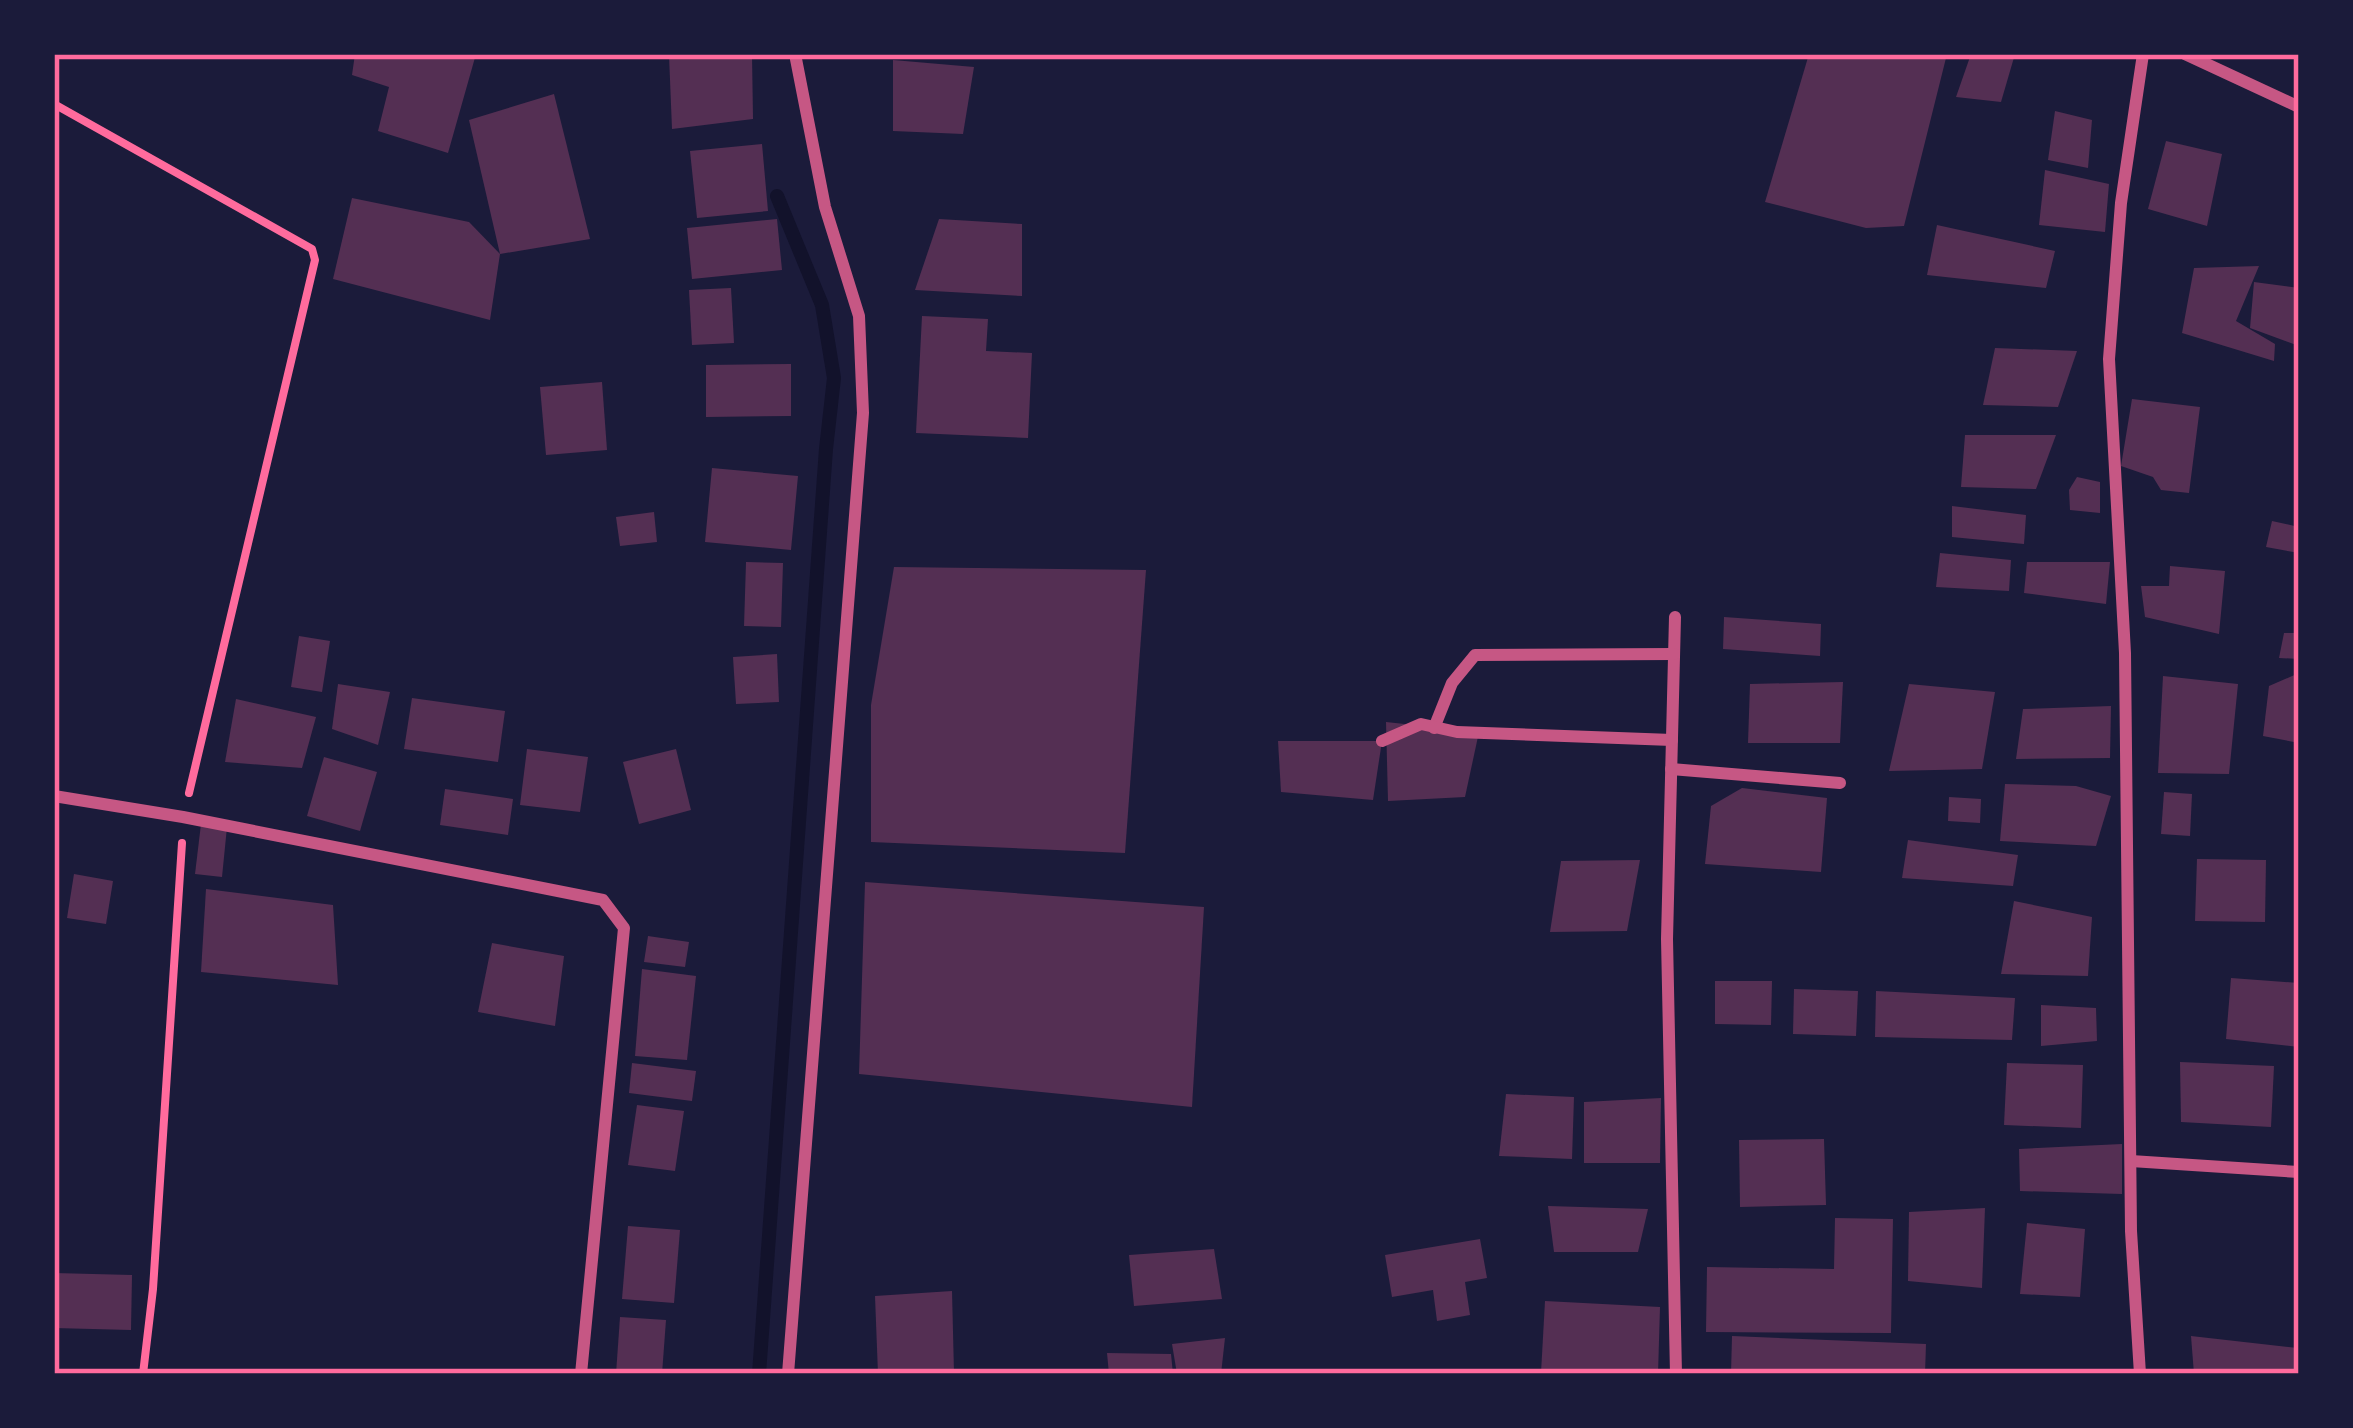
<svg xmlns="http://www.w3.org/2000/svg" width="2353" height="1428" viewBox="0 0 2353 1428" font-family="Inter,sans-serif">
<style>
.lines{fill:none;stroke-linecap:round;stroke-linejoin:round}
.stream{stroke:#12122b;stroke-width:14}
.building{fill:#542f53}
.path{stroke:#ff6b9d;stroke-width:8}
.minor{stroke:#c65784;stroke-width:12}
.neatline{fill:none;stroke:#ff6b9d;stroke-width:4.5}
</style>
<rect width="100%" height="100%" fill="#1b1b3a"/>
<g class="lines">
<polyline class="stream" points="759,1374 826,449 834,378 822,305 777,196"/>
</g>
<g class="building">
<polygon points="355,54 476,54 448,153 378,131 389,87 352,75"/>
<polygon points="752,54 753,119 672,129 669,55"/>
<polygon points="1809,54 1947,54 1904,226 1866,228 1765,202"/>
<polygon points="1971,54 2015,54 2001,102 1956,97"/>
<polygon points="893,60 974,67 963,134 893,131"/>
<polygon points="554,94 590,239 500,254 469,120"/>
<polygon points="2055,111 2092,120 2088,168 2048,160"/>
<polygon points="2166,141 2222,154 2207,226 2148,209"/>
<polygon points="762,144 768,211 697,218 690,151"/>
<polygon points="2045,170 2109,184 2105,232 2039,225"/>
<polygon points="352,198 469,222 500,254 490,320 333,279"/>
<polygon points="777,219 782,270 692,279 687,228"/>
<polygon points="939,219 1022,224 1022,296 915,290"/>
<polygon points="1937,225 2055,251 2046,288 1927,275"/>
<polygon points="2259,266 2236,321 2275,344 2274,361 2182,333 2194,268"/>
<polygon points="2254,282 2299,288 2299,346 2250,328"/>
<polygon points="731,288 734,343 692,345 689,290"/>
<polygon points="922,316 988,319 986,351 1032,353 1028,438 916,433"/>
<polygon points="1995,348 2077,351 2058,407 1983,405"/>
<polygon points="791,364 791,416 706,417 706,365"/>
<polygon points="602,382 607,450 546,455 540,387"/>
<polygon points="2132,399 2200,407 2189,493 2161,490 2153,477 2121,466"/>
<polygon points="1965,435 2056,435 2036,489 1961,487"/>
<polygon points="712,468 798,476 791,550 705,542"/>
<polygon points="2077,477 2100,482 2100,513 2070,510 2069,490"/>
<polygon points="1952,506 2026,515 2024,544 1952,537"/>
<polygon points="654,512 657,542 620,546 616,517"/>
<polygon points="2272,521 2299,527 2299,553 2266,547"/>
<polygon points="1940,553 2011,560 2009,591 1936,587"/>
<polygon points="746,562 783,563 781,627 744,626"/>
<polygon points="2027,562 2110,562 2106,604 2024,593"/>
<polygon points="2170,566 2225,571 2219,634 2145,617 2141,586 2169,586"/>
<polygon points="894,567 1146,570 1125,853 871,842 871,705"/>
<polygon points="1724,617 1821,624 1820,656 1723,649"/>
<polygon points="2284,633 2299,633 2299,659 2279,658"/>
<polygon points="299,636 330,641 322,692 291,687"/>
<polygon points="777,654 779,702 736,704 733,657"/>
<polygon points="2299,673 2299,743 2263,736 2269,686"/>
<polygon points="2163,676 2238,684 2229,774 2158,773"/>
<polygon points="1843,682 1840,743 1748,743 1750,684"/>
<polygon points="338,684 390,692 378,745 332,729"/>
<polygon points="1909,684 1995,692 1982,769 1889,771"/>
<polygon points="412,698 505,711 498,762 404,749"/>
<polygon points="236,699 316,717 302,768 225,762"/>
<polygon points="2111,706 2110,758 2016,759 2023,709"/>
<polygon points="1386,722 1479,732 1465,797 1388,801"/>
<polygon points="1278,741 1382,741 1373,800 1281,792"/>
<polygon points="527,749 588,757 580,812 520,805"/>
<polygon points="676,749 691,810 639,824 623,762"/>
<polygon points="324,757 377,772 360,831 307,816"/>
<polygon points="2005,784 2076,786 2111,796 2096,846 2000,841"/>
<polygon points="1742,788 1827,798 1821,872 1705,864 1711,806"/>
<polygon points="445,789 513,799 508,835 440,825"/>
<polygon points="2164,792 2192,794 2190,836 2161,834"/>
<polygon points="1949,797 1981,799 1980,823 1948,821"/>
<polygon points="201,824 227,827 222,877 195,874"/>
<polygon points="1908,840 2018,855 2013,886 1902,878"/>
<polygon points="2197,859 2266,860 2265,922 2195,921"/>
<polygon points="1640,860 1627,931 1550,932 1561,861"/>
<polygon points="74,874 113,881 106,924 67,918"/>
<polygon points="865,882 1204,907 1192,1107 859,1074"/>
<polygon points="206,889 333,905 338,985 201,972"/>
<polygon points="2014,901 2092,917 2088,976 2001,974"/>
<polygon points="648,936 689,942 685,967 644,962"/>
<polygon points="492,943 564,956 555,1026 478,1012"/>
<polygon points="642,969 696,976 687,1060 635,1056"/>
<polygon points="2231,978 2299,983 2299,1047 2226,1039"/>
<polygon points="1715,981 1772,981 1771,1025 1715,1024"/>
<polygon points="1794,989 1858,991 1856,1036 1793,1034"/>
<polygon points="1876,991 2015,998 2012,1040 1875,1037"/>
<polygon points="2041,1005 2096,1008 2097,1041 2041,1046"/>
<polygon points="2180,1062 2274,1066 2271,1127 2181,1122"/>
<polygon points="632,1063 696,1071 692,1101 629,1093"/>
<polygon points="2007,1063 2083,1065 2081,1128 2004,1125"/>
<polygon points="1506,1094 1574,1097 1572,1159 1499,1156"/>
<polygon points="1661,1098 1660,1163 1584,1163 1584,1102"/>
<polygon points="637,1105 684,1111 675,1171 628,1165"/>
<polygon points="1824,1139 1826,1205 1740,1207 1739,1140"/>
<polygon points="2122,1144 2122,1194 2020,1191 2019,1149"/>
<polygon points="1548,1206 1648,1209 1638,1252 1554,1252"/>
<polygon points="1985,1208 1982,1288 1908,1281 1909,1212"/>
<polygon points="1835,1218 1893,1219 1891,1333 1706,1332 1707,1267 1834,1269"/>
<polygon points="2027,1223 2085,1229 2080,1297 2020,1294"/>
<polygon points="628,1226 680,1230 674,1303 622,1299"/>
<polygon points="1480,1239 1487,1278 1465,1282 1470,1315 1437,1321 1433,1290 1392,1297 1385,1255"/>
<polygon points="1214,1249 1222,1299 1134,1306 1129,1255"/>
<polygon points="54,1273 132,1275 131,1330 54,1328"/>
<polygon points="952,1291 954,1373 878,1374 875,1296"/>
<polygon points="1545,1301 1660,1307 1658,1374 1541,1373"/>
<polygon points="620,1317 666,1320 662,1374 616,1374"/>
<polygon points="1732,1336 1926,1344 1925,1374 1731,1374"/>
<polygon points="2191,1336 2298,1348 2298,1374 2194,1374"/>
<polygon points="1225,1338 1221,1374 1177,1374 1172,1344"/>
<polygon points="1107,1353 1171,1354 1173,1374 1109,1374"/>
</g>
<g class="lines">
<g class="path">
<polyline points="54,104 312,249 315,260 189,793"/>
<polyline points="143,1374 153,1289 182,843"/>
</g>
<g class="minor">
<polyline points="2185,54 2299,107"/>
<polyline points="1675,617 1667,939 1676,1374"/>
<polyline points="1434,728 1452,683 1475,655 1674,654"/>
<polyline points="1382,741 1421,724 1457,732 1672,740"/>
<polyline points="1671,769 1840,783"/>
<polyline points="54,796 183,817 603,900 624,928 581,1374"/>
<polyline points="2131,1161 2299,1172"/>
<polyline points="788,1374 863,413 859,316 825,207 795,54"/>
<polyline points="2140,1374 2131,1231 2125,653 2109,359 2121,203 2143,54"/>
</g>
</g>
<rect width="2353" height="1428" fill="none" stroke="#1b1b3a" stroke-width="114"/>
<rect x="57" y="57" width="2239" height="1314" class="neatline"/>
</svg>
